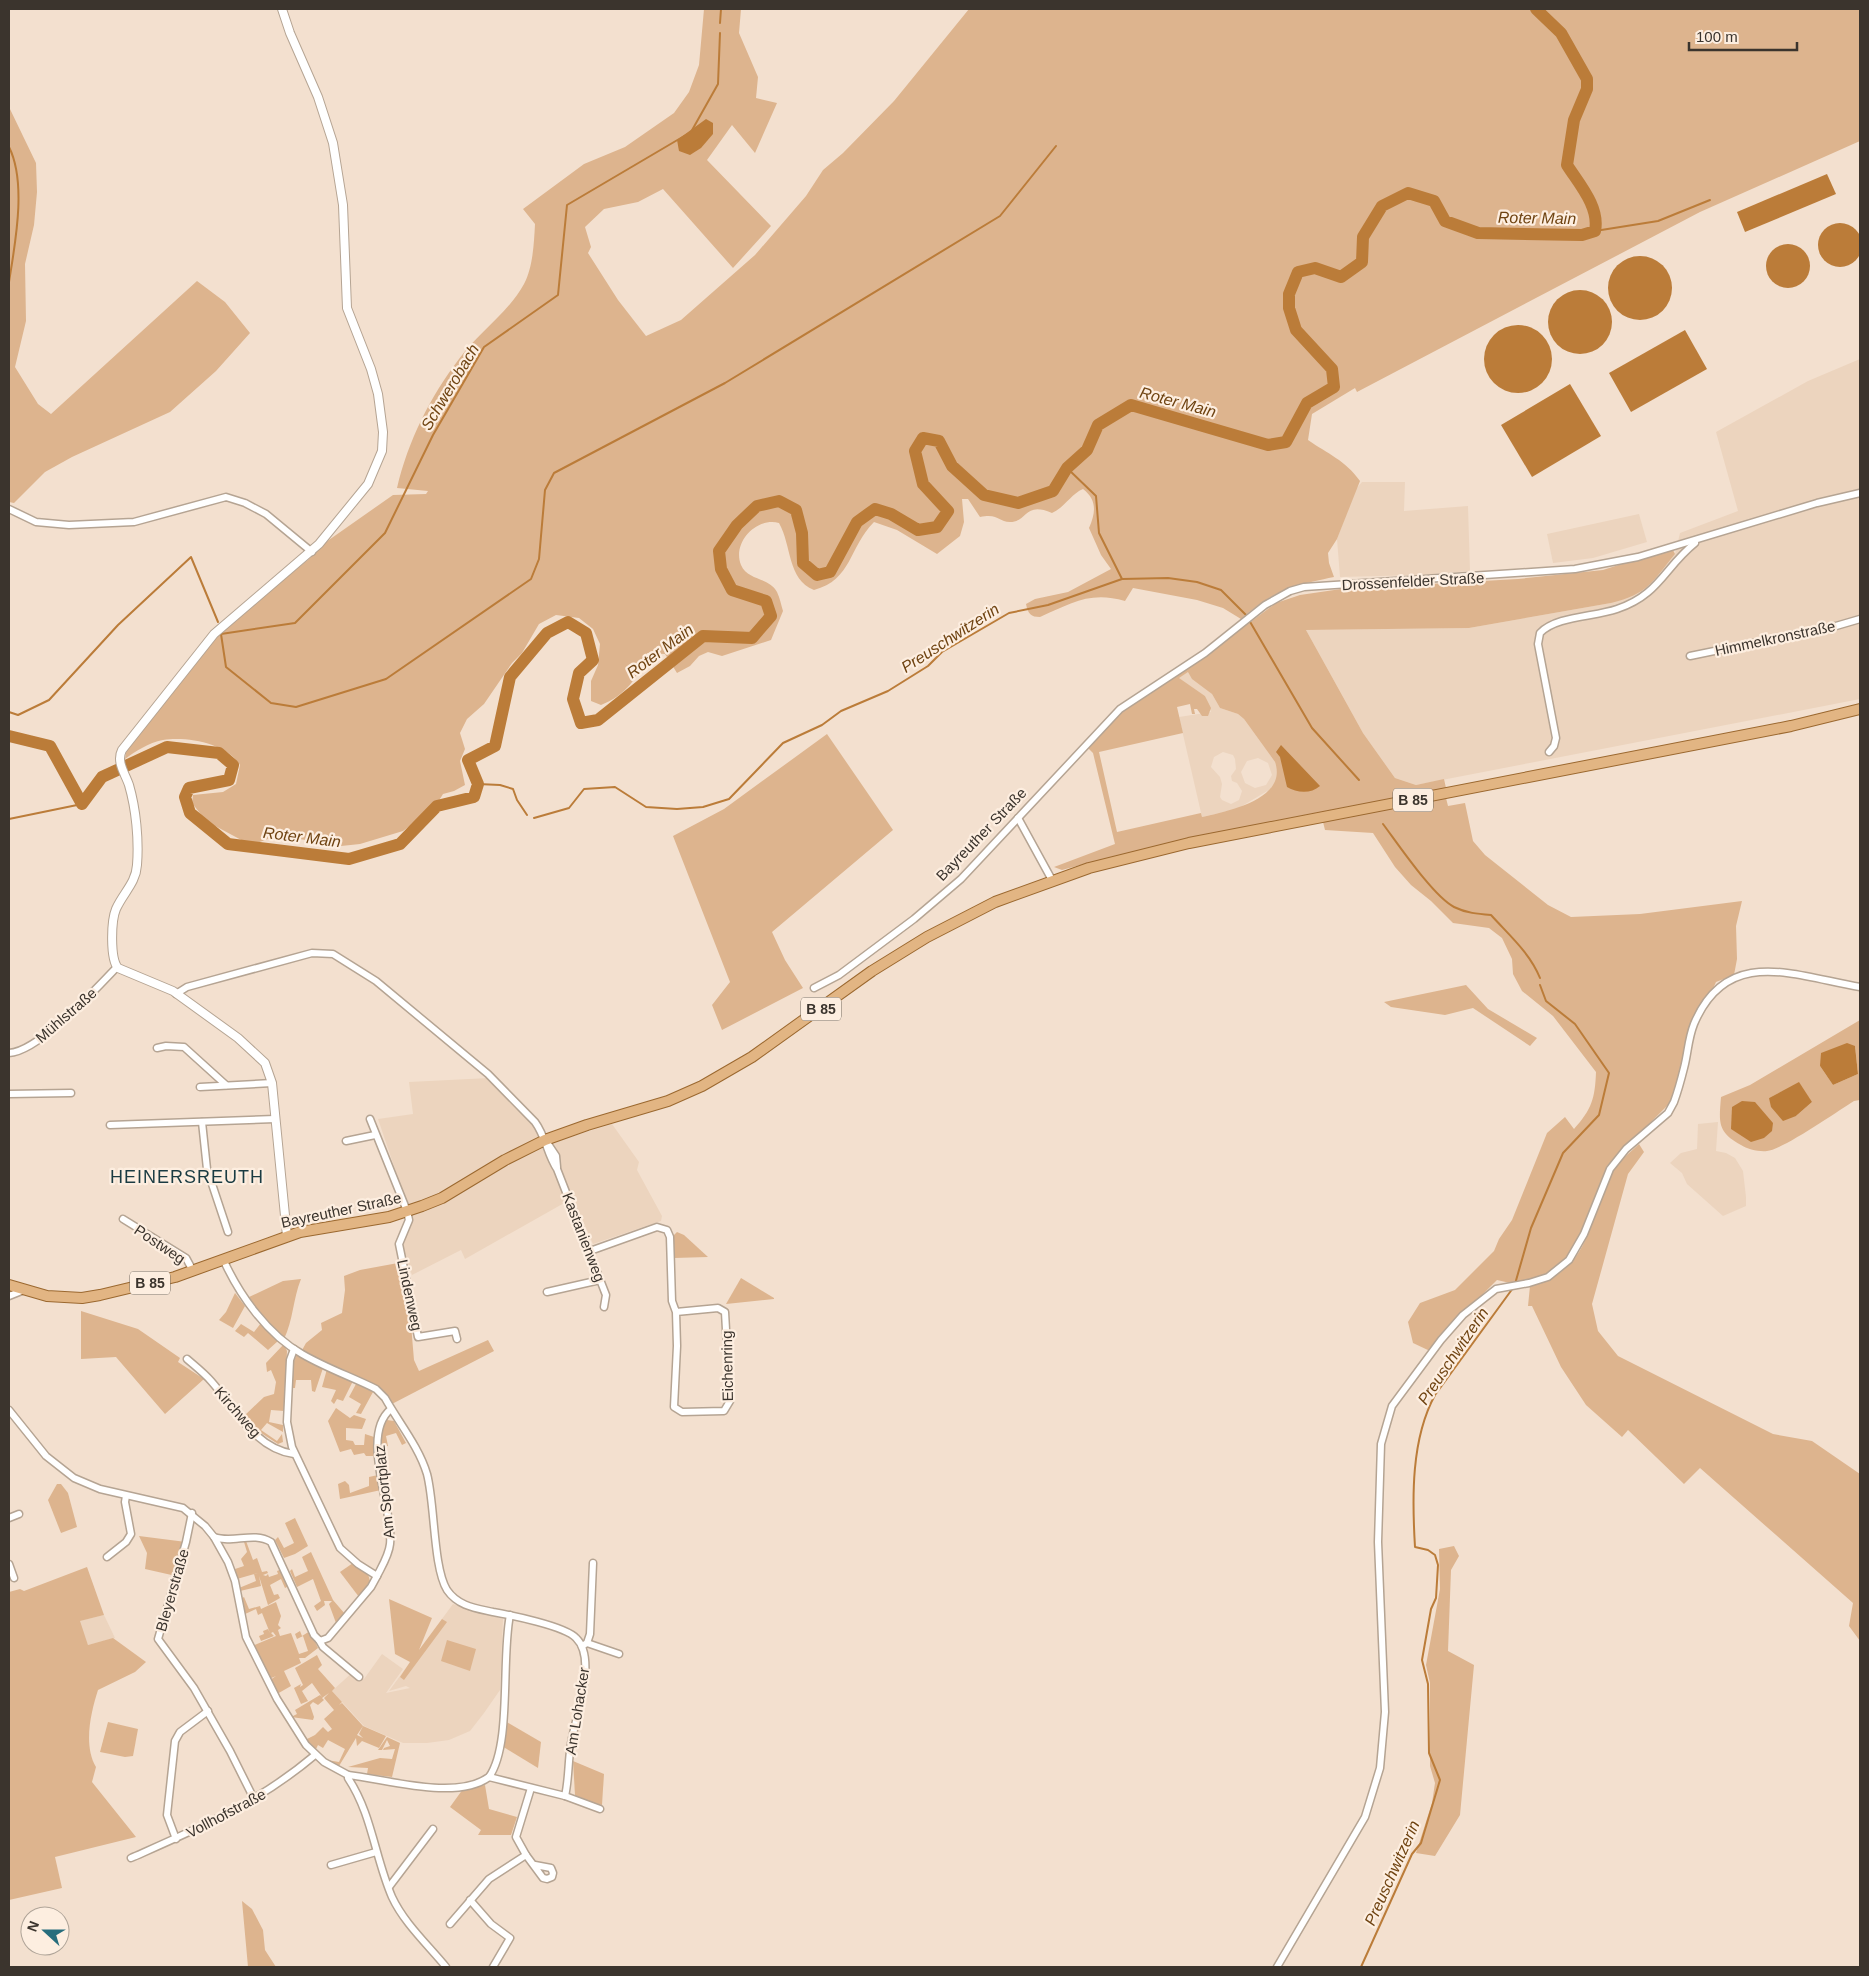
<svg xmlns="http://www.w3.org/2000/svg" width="1869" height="1976" viewBox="0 0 1869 1976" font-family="Arial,sans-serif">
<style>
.built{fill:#ecd4be;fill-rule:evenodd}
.green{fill:#ddb48e;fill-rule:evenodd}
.water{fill:#bb7c39}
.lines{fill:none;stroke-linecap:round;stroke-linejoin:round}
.stream{stroke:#bb7c39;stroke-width:2}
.river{stroke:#bb7c39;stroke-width:12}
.minor-casing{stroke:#b5a493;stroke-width:9}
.tertiary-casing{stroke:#b5a493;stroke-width:10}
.primary-casing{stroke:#9b682f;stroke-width:12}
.minor{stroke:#fff;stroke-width:6}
.tertiary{stroke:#fff;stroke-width:8}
.primary{stroke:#e2b583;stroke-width:10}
.labels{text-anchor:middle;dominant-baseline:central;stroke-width:4.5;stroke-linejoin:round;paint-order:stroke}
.shield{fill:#fdeee0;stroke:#756c63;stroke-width:1}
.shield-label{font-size:14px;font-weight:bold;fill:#3b342d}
.street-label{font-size:15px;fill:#3b342d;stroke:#fdeee0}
.water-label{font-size:16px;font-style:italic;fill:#6f4311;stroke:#fdeee0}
.quarter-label{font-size:18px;letter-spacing:1px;fill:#1a3b42;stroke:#fdeee0}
</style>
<rect width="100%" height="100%" fill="#f3e0cf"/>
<g class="built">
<polygon points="1860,359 1860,699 1416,785 1395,778 1363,733 1306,630 1469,628 1611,603 1675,554 1680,533 1738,511 1716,432 1808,381"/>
<polygon points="1362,482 1405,482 1404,511 1468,506 1470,571 1420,575 1340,577 1337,539 1356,489"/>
<polygon points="1639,514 1647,542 1593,558 1553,563 1547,534"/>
<path d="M1189 671 1212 694 1220 708 1238 714 1244 719 1275 762 1278 770 1276 782 1269 790 1237 809 1202 817 1179 717 1211 712 1205 696 1178 678ZM1223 752 1233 755 1235 759 1236 769 1231 776 1232 781 1237 783 1242 791 1239 800 1231 804 1222 800 1220 797 1222 784 1220 777 1211 767 1214 757ZM1258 758 1268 763 1272 775 1266 785 1255 788 1245 783 1241 772 1247 761Z"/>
<polygon points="489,1078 551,1143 612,1124 639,1162 637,1170 662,1216 661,1221 593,1244 573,1198 465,1259 461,1250 412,1275 401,1245 411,1216 378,1119 413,1114 409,1082"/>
<polygon points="1718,1122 1716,1151 1726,1153 1735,1158 1743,1171 1746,1197 1746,1206 1723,1216 1687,1184 1682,1173 1670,1163 1681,1153 1697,1149 1698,1124"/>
<polygon points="453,1604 503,1619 500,1690 484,1713 470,1731 449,1740 427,1743 403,1743 364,1726 332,1691 354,1671 364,1679 382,1654 403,1669 386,1693 410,1688 406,1686 389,1691"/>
<polygon points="104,1615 115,1638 88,1645 79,1621"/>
</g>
<g class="green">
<path d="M704 9H741L739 33 758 77 756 98 777 103 755 153 732 125 707 160 771 226 733 268 663 189 638 202 604 209 585 227 591 247 588 253 618 300 646 336 681 320 755 255 806 196 823 170 843 153 894 101 969 9H1860V141L1700 212 1357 392 1355 388 1312 414 1308 440C1328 454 1345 460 1360 481L1337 539 1328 553 1329 563 1334 577C1291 586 1276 589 1241 619L1223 608 1197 600 1133 588 1125 601C1090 591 1072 603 1040 617 1031 617 1028 614 1026 604L1035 599 1068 592 1111 569 1101 555 1089 528C1096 512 1097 500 1083 489 1071 494 1065 507 1052 513 1024 501 1028 522 1010 522 998 522 999 513 980 517L968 499H962L964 522 960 536 937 554 897 530 874 522C849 547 852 580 814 590 787 579 792 546 779 523 756 517 732 543 741 565 748 581 769 577 777 592 780 598 781 605 783 611L771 640 722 656 708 652 699 656 690 666 677 673 665 654 647 653C638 678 626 695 601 705L591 701V681L598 665 600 644 593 629 579 618 556 615 539 624 522 653 512 663 484 704 467 719 460 733 465 749 460 761 465 785 454 791 443 794 435 807 403 831 360 844 341 846 288 837H273L257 843 245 842 206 821 192 803 193 795 223 792 236 784 240 765C227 743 186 736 163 740 148 743 136 751 125 759L127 747 175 690 213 639 238 616 309 559 326 542 393 495 426 494 428 491 397 488C408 441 430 397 459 359 478 333 509 312 524 284 533 267 534 243 535 224L523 209 584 164 625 147 674 113 689 92 699 65Z"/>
<polygon points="9,107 36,163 37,192 34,225 25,264 26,321 15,367 38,404 51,414 197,281 225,302 250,333 216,371 170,412 72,457 45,472 14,503 9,502"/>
<path d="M1668 549 1673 550 1675 554C1652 582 1648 594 1611 603L1469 628 1306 630 1363 733 1395 778 1416 785 1444 779 1446 788C1317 813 1188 835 1062 870L1054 867 1115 844 1093 753 1088 748 1118 715 1191 666 1276 603 1300 595 1341 589 1518 579 1603 570ZM1188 672 1192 679 1212 694 1220 708 1238 714 1244 719 1275 762C1288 799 1228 811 1202 817L1201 813 1117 832 1099 752 1183 733 1177 707 1190 704 1192 714H1195L1194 709H1197L1202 716H1208L1211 708 1205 696 1179 678Z"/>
<polygon points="827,734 893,830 772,932 785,960 803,988 722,1030 712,1005 730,982 673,836 724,809"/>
<path d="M1446 798 1448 806 1465 803 1473 841 1485 855 1548 905 1571 917 1640 914 1742 901 1736 926 1737 959 1734 975 1716 982 1694 1030 1672 1101 1607 1166 1581 1235 1566 1258 1546 1274 1531 1279 1510 1283 1497 1280 1451 1326 1430 1351 1413 1343 1408 1322 1420 1303 1455 1290 1494 1251 1499 1239 1512 1220 1547 1133 1565 1117 1574 1129C1592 1109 1595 1098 1596 1072L1553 1016 1522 991 1513 974 1512 959 1502 938 1489 928 1453 923 1431 901 1411 885 1395 867 1373 833 1325 830 1323 822Z"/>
<polygon points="1466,985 1488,1009 1537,1038 1530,1046 1473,1008 1445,1015 1391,1007 1384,1002"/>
<path d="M1860 1020V1100L1854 1101C1838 1111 1782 1150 1767 1151 1759 1152 1747 1149 1741 1145 1717 1132 1719 1122 1721 1097L1750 1085ZM1855 1046 1858 1074 1833 1085 1820 1066ZM1783 1091 1812 1102 1796 1116 1769 1098Z"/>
<path d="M1639 1144 1644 1152 1628 1174 1592 1304 1598 1331 1618 1356 1773 1434 1812 1441 1860 1474V1641L1849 1626 1853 1603 1700 1468 1684 1484 1628 1430 1622 1437 1586 1405 1561 1367 1532 1306H1528L1530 1286C1595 1268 1585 1220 1612 1172 1618 1161 1631 1152 1639 1144Z"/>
<polygon points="677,1232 684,1235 708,1257 674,1258 673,1236"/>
<polygon points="398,1263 410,1313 414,1360 419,1371 488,1340 494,1351 390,1405 386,1397 301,1352 306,1343 322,1330 321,1323 342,1313 345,1290 344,1276 360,1270"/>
<polygon points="741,1278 774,1298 774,1299 726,1304"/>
<path d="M301 1279C293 1299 293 1321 284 1339L263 1317 249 1297 283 1281Z"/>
<polygon points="235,1293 245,1306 233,1328 219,1320 226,1312"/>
<polygon points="81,1311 138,1329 180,1358 178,1362 204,1379 165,1414 116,1357 81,1359"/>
<polygon points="261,1323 278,1341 268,1350 248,1333 244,1337 235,1331 241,1324 254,1332"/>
<polygon points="284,1344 287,1351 284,1411 271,1410 269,1422 283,1425 283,1432 267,1423 261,1430 277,1441 282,1434 283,1442 278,1444 255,1429 244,1416 264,1397 274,1394 276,1382 271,1370 267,1372 266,1363"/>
<polygon points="297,1354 323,1368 315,1392 312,1391 311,1380 296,1380 295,1388 292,1388 293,1363"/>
<polygon points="327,1369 353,1381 343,1401 337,1399 334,1404 331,1401 336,1390 322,1387"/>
<polygon points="356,1384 373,1392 361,1414 356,1413 361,1404 349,1397"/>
<polygon points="336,1408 350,1418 354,1415 366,1419 362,1429 346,1428 346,1440 353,1441 355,1445 364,1445 365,1434 374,1437 374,1456 366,1456 364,1453 354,1455 351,1449 340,1452 328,1421"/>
<polygon points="387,1420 394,1421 406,1443 402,1445 396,1433 386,1436 388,1446 382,1447 382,1429"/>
<polygon points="378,1475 381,1490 340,1499 338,1484 345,1481 349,1485 350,1493 369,1486 369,1477"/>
<polygon points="57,1484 61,1484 68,1493 77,1527 61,1533 48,1500"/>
<polygon points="295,1518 308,1546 295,1554 284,1558 275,1540 278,1537 284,1548 294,1543 285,1523"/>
<polygon points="139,1536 186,1542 176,1576 145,1569 147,1553"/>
<polygon points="246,1541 253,1560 257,1558 262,1572 267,1571 268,1573 263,1575 266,1576 268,1574 269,1577 278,1574 277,1571 282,1569 289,1586 285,1588 281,1579 270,1585 274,1595 278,1594 280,1598 268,1605 259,1576 261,1586 240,1591 239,1588 256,1581 254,1574 258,1573 237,1579 235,1569 244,1566 241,1559 247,1552 244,1542"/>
<polygon points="1454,1546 1459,1556 1451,1570 1448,1651 1474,1665 1460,1815 1435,1856 1416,1853 1432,1803 1435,1783 1430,1766 1430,1683 1426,1665 1440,1589 1439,1549"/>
<polygon points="311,1552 333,1600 345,1614 336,1623 329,1604 332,1601 324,1601 325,1605 317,1611 314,1606 321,1601 313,1579 297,1587 290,1571 292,1569 295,1577 308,1571 302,1557"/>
<polygon points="353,1563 368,1574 370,1581 359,1597 340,1572"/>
<path d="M87 1567 104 1615 80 1621 88 1645 113 1638 146 1662 135 1672 98 1690C91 1712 83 1745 96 1767L92 1782 136 1837 55 1857 62 1888 9 1900V1592L20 1589 24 1591Z"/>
<polygon points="244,1597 249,1609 260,1606 261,1609 276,1602 281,1616 278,1625 281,1628 278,1630 280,1636 291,1633 299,1654 308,1651 303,1636 297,1639 295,1634 300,1631 302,1636 310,1631 318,1648 305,1658 299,1658 301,1663 284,1671 291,1686 277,1694 270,1680 276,1676 269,1679 252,1646 276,1636 273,1632 271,1633 274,1636 261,1641 259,1636 264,1634 263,1631 268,1629 270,1633 262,1613 258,1615 256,1609 243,1615 241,1599"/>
<polygon points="389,1599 432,1618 419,1650 442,1619 447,1622 404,1680 400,1677 410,1662 395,1654"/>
<polygon points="447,1640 476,1649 470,1671 441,1661"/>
<polygon points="317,1655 322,1665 318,1669 335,1688 332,1691 342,1702 339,1705 342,1703 363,1726 357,1735 363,1738 359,1734 363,1726 386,1736 379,1748 362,1741 357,1746 356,1738 339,1766 327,1760 339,1762 345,1749 328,1740 323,1748 318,1745 315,1751 305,1740 315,1735 323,1727 328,1732 332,1729 324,1719 334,1710 324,1698 329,1693 322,1698 324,1700 318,1705 313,1702 310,1705 314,1717 313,1720 291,1717 297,1714 295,1710 320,1695 322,1697 312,1683 302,1691 308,1701 301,1704 294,1688 301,1684 300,1687 303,1685 295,1668"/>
<polygon points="505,1721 541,1742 538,1768 502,1746"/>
<polygon points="108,1722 138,1729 133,1756 125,1757 100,1752"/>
<polygon points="387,1737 400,1743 392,1777 367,1774 368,1768 348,1767 380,1758 392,1759 395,1749 383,1750 384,1748 390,1746 387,1740 382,1750 378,1750"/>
<polygon points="573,1761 604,1774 602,1805 579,1799 575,1795"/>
<polygon points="485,1785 489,1809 517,1817 511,1835 478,1835 481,1830 450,1807 463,1789"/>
<polygon points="242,1901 252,1909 263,1930 265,1950 276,1967 248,1967"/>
</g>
<g class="water">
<polygon points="706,119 713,123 713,134 701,148 690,155 679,151 677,140"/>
<polygon points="1827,174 1836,194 1745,232 1737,212"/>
<circle cx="1840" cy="245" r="22"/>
<circle cx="1788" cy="266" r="22"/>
<circle cx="1640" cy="288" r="32"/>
<circle cx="1580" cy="322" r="32"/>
<circle cx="1518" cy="359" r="34"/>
<polygon points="1685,330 1707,369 1631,412 1609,373"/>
<polygon points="1570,384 1601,436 1532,477 1501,425"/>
<path d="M1281 745 1320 786C1311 794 1297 793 1287 787L1280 757 1276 752Z"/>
<polygon points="1847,1043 1855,1046 1858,1074 1833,1085 1820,1066 1821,1053"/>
<polygon points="1799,1082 1812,1102 1796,1116 1783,1121 1771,1107 1769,1098"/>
<polygon points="1742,1101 1755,1102 1773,1123 1772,1131 1764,1138 1751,1142 1731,1129 1732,1107"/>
</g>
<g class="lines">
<g class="stream">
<polyline points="720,23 721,9"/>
<polyline points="720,33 718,84 691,132 567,205 558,295 484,347 433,435 385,533 295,623 221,634 226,667 271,703 296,707 386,679 531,579 539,559 545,490 554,473 725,383 1000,216 1056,146"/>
<path d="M9 147C27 183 15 244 9 282"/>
<polyline points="1595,231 1658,221 1710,200"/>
<polyline points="1067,468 1096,496 1099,533 1122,579"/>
<polyline points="1249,620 1312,728 1359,780"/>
<polyline points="9,712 18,715 49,700 118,625 191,557 218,622"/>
<polyline points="478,784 500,785 513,789 517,800 527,815"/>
<polyline points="534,818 569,808 584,789 615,787 646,807 677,809 703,807 729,799 783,743 822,725 841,711 888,691 928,666 942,652 1009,613 1048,605 1122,579 1168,578 1197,582 1221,590 1247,616"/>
<polyline points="9,819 82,804"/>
<path d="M1383 824C1398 844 1433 896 1454 907 1466 913 1478 914 1491 915 1509 935 1530 953 1540 978"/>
<polyline points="1515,1284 1531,1228 1563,1153 1599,1115 1609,1073 1575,1024 1546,1001 1540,985"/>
<path d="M1361 1967 1412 1854 1421 1843 1440 1780 1429 1753 1428 1684 1422 1660 1431 1609 1436 1598 1438 1565 1435 1555 1428 1550 1415 1547C1412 1498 1411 1439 1435 1395L1513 1288"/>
</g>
<path class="river" d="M9 736 50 746 82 804 102 777 167 747 219 753 233 765 229 780 189 788 185 797 190 813 228 844 349 859 400 844 437 806 474 797 478 784 468 760 495 746 510 677 547 633 568 622 586 633 593 660 579 673 573 699 581 723 598 720 703 636 752 638 771 616 766 601 732 590 721 569 719 551 737 525 757 506 779 501 796 510 802 533 803 563 817 575 830 572 857 522 875 509 891 514 918 530 937 527 948 511 923 484 915 451 923 438 939 441 952 466 984 495 1018 503 1053 491 1067 468 1087 450 1098 425 1131 405 1268 445 1286 442 1307 403 1334 387 1332 369 1296 330 1289 308V294L1298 272 1315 268 1341 277 1362 262 1363 237 1382 206 1408 193 1434 201 1445 221 1478 233 1582 235 1595 231C1600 207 1579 184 1567 165L1574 120 1587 89V79L1561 33 1536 9"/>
<defs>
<g id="minor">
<polyline points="9,509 36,522 69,525 134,522 226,497 245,503 266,514 312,552"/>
<polyline points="1690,656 1836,626 1860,619"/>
<path d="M1549 752 1554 746 1556 738 1538 644 1540 633C1556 616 1594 617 1617 609 1659 595 1664 568 1695 543"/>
<polyline points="1018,818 1052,880"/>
<polyline points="814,988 839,975 914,919 961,879 1120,709 1205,653 1265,605 1290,591 1304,587 1575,569 1638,557 1817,503 1860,493"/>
<path d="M176 994 187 987 312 953 333 954 376 981 488 1074 535 1122C546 1137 547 1154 557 1169L606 1295 604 1307"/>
<polyline points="157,1048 166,1046 184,1047 226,1085"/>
<path d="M9 1053C38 1052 96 989 117 967"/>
<polyline points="200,1087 272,1083"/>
<polyline points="9,1094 71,1093"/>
<polyline points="370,1119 407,1211 409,1220 399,1244 418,1337 455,1331 457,1339"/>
<polyline points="202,1122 207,1169 228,1232"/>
<polyline points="110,1125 275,1119"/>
<polyline points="346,1141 375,1135"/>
<polyline points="546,1141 556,1156 557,1167"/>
<polyline points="123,1219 186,1258 193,1271"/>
<polyline points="590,1251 657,1227 667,1230 670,1237 672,1301 676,1312 677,1346 674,1407 682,1412 724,1411 730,1401 725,1312 718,1308 676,1312"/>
<path d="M224 1261C240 1296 268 1335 302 1354 326 1368 352 1377 376 1389L385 1398C399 1423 419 1447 427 1474 435 1504 433 1567 447 1590 458 1606 475 1608 493 1612 510 1615 565 1626 576 1638 598 1659 575 1717 571 1744 568 1761 569 1779 565 1796"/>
<polyline points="547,1292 600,1280"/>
<polyline points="9,1296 24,1290"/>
<path d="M187 1359C195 1366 204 1373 211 1381 235 1408 255 1449 294 1454"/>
<path d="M9 1410 46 1456 74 1478 100 1489 183 1508 205 1526 214 1537 228 1562 235 1581 246 1637 277 1699 306 1745 324 1762 348 1775V1778C372 1814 375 1858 392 1897 404 1923 428 1945 446 1967"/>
<polyline points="192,1513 186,1542 158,1639 194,1688 230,1751 254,1799"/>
<polyline points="9,1518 19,1514"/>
<path d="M214 1537C233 1544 253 1531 271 1542L314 1635 320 1641 328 1638 371 1587 377 1576 358 1564 340 1548 292 1447 287 1422 290 1360 294 1349"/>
<polyline points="107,1557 126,1542 131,1534 125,1502 126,1496"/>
<polyline points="9,1564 14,1578"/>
<path d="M377 1576C382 1566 389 1555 390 1544 394 1509 359 1435 391 1409"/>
<polyline points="319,1640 323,1647 359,1677"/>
<polyline points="587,1643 619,1654"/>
<polyline points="582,1646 587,1643 590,1634 593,1563"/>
<path d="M348 1775C386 1779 456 1801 489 1777 512 1745 501 1658 510 1615"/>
<polyline points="489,1777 565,1796 600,1809"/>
<polyline points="176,1839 167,1815 175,1741 180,1732 208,1711"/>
<polyline points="526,1855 543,1878 547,1879 552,1877 553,1873 551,1868 535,1865"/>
<path d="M131 1858C199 1828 257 1804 315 1755"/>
<polyline points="331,1865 376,1852"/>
<polyline points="389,1887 433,1829"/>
<polyline points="470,1900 491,1924 510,1938 493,1967"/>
<polyline points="450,1924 489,1879 526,1855 516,1837 531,1788"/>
<path d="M1277 1967 1365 1817 1380 1768 1385 1712 1378 1542 1381 1444 1392 1406 1441 1340 1463 1315 1496 1289 1529 1283 1548 1277 1569 1260 1584 1234 1610 1169 1626 1149 1668 1113 1674 1102C1678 1091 1681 1080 1684 1068 1688 1053 1688 1039 1694 1024 1727 945 1795 976 1860 987"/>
</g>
<path id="tertiary" d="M282 9 290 33 318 97 333 143 343 205 347 308 371 369 378 394 383 432 382 451 368 484 319 544 214 634 122 750C116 762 125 773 129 785 136 809 139 840 137 865 136 883 123 893 116 909 111 921 110 959 118 968L173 991 238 1038 265 1063 272 1083 287 1236"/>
<polyline id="primary" points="9,1285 47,1296 82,1298 100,1295 175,1277 300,1232 389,1217 422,1206 442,1198 505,1160 545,1140 587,1125 668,1101 702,1086 752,1057 872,971 927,937 995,902 1089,868 1189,843 1791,726 1860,709"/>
</defs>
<use href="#minor" class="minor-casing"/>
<use href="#tertiary" class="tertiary-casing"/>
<use href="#primary" class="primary-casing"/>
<use href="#minor" class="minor"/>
<use href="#tertiary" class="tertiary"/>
<use href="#primary" class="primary"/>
</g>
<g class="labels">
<g class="shield">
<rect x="1393" y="788.5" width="40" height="23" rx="4"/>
<rect x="801" y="997.5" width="40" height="23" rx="4"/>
<rect x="130" y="1271.5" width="40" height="23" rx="4"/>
</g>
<g class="shield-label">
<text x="1413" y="800">B 85</text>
<text x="821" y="1009">B 85</text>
<text x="150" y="1283">B 85</text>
</g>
<g class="street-label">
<text transform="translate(1413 581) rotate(-3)">Drossenfelder Straße</text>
<text transform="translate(1775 638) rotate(-12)">Himmelkronstraße</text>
<text transform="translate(981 834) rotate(-46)">Bayreuther Straße</text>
<text transform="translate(66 1015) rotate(-41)">Mühlstraße</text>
<text transform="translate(341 1210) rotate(-12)">Bayreuther Straße</text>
<text transform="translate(584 1237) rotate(69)">Kastanienweg</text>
<text transform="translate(160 1244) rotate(34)">Postweg</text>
<text transform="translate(410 1295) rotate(78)">Lindenweg</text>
<text transform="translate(727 1366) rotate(-91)">Eichenring</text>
<text transform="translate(238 1412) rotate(49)">Kirchweg</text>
<text transform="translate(384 1492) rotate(-96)">Am Sportplatz</text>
<text transform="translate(172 1590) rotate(-74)">Bleyerstraße</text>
<text transform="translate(577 1711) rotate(-81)">Am Lohacker</text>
<text transform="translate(226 1813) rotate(-28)">Vollhofstraße</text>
</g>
<g class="water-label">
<text transform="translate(1537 218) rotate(1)">Roter Main</text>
<text transform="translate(450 387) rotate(-59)">Schwerobach</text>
<text transform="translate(1178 402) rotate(15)">Roter Main</text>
<text transform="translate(950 638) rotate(-33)">Preuschwitzerin</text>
<text transform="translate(660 651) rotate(-37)">Roter Main</text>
<text transform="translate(302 837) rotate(7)">Roter Main</text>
<text transform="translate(1453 1356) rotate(-56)">Preuschwitzerin</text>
<text transform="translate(1392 1873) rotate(-66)">Preuschwitzerin</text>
</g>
<g class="quarter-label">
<text x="187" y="1177">HEINERSREUTH</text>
</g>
</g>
<rect width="1869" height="1976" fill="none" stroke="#3b342d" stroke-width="20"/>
<g transform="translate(45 1931) rotate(291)"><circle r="24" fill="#fdeee0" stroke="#afa498"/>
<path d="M0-4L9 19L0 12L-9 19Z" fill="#276d7c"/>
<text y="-8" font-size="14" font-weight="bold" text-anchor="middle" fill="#3b342d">N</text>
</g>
<path d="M1689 42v8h108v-8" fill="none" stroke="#3b342d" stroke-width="2.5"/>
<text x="1696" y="42" font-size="15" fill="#3b342d" stroke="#fdeee0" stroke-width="4" paint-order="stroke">100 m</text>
</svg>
